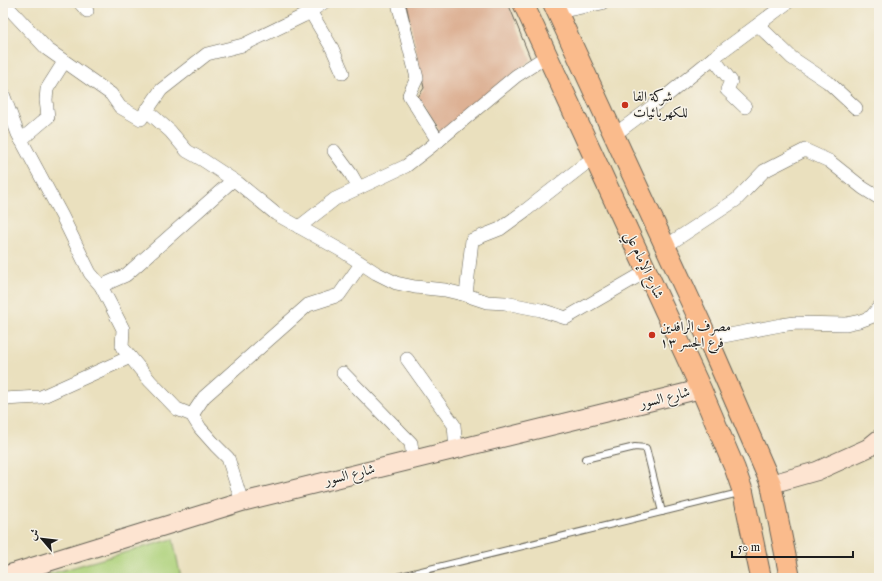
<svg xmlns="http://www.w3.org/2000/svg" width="882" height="581" viewBox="0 0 882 581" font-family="'IM FELL English',Amiri,serif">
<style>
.green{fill:#add17a;stroke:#64764b}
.building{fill:#ddb194}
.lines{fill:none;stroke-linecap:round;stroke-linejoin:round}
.lane-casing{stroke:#646155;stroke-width:8}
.street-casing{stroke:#646155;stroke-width:14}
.secondary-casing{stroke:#646155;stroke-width:20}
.primary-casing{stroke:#646155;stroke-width:22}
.lane{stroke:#fff;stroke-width:6}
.street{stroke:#fff;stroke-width:13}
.secondary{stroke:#fde4d1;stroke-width:18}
.primary{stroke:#fabb8c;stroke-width:20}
.poi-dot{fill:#c8321e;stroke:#f7f3e8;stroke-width:1.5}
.labels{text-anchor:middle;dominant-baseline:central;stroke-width:3;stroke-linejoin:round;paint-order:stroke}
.poi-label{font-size:14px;fill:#1c1c1c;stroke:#f7f3e8;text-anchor:start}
.street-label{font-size:14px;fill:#1c1c1c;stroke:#f7f3e8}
</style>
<rect width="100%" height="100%" fill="#f7f3e8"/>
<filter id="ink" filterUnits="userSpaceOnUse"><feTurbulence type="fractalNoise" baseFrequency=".025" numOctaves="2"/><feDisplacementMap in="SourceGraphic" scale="8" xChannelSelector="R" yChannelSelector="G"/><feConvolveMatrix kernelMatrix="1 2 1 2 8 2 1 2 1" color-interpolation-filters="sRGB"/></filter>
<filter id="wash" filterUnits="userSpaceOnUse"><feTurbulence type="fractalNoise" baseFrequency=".012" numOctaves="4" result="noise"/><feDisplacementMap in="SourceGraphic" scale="16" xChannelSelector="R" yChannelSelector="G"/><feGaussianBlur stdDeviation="0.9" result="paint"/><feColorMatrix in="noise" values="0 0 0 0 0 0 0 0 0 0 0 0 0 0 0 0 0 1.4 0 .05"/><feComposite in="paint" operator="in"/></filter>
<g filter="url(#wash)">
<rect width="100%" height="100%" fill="#eae0be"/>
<polygon class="green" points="173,539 181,578 35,578"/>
<g id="blocks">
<polygon class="building" points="409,3 508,3 531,60 442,134 418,97 424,88 406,4"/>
</g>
</g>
<g filter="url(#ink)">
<use href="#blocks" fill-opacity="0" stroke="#646155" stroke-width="1"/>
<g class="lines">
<defs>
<g id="lane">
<polyline points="585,459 635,447 646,448 662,512"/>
<polyline points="393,578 739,493"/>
</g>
<g id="street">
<polyline points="4,3 47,49 111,94 120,107 141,119 161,90 207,54 243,45 303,16 323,3"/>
<polyline points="80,3 87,11"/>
<polyline points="398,3 417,78 409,95 438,141"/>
<polyline points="310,11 332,48 343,73"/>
<polyline points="558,12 602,3"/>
<polyline points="758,25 792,58 828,82 856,108"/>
<polyline points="713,58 731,81 727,90 745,107"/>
<polyline points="3,94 18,134 62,216 90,273 101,286 123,329 122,347 150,381 177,409 192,415 200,428 216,446 228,458 242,502"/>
<polyline points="146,110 170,131 187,151 203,160 238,183 276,214 344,252 376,273 396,283 415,287 445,290 466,295 487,302 505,303 541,310 566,318 647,271"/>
<polyline points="614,135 665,97 713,58 787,3"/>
<polyline points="21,140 48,117 46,100 47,89 64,62"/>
<polyline points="334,151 351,174 359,188"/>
<polyline points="299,227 335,199 406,166 438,141 516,76 547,56"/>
<polyline points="666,246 736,200 764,171 805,150 829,161 863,188 879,198"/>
<polyline points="101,286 126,275 233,180"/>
<polyline points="466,295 472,240 500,229 526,210 594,157"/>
<polyline points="708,339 781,325 795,323 846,324 860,321 871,317 879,307"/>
<polyline points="407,359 454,425 456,449"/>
<polyline points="343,373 411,443 413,459"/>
<polyline points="3,399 41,397 130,357"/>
<polyline points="192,415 204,397 308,305 339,295 361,264"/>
</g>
<g id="secondary">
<polyline points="771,484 817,471 868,448 879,439"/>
<polyline points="3,576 242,502 701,389"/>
</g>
<g id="primary">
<polyline points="523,3 701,389 735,469 743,492 761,578"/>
<polyline points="553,3 708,339 771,484 790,578"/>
</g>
</defs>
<use href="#lane" class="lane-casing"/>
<use href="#street" class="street-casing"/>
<use href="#secondary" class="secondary-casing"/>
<use href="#primary" class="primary-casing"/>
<use href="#lane" class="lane"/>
<use href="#street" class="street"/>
<use href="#secondary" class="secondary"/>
<use href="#primary" class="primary"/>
</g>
</g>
<g class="poi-dot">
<circle cx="625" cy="105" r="4"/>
<circle cx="652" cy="335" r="4"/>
</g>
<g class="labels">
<g class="poi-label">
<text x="633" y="97">شركة الفا<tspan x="633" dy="16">للكهربائيات</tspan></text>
<text x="660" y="327">مصرف الرافدين<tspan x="660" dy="16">فرع الجسر ١٣</tspan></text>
</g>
<g class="street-label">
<text transform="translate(644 265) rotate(65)">شارع الإمام علي</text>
<text transform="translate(665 398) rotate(-14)">شارع السور</text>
<text transform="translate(350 475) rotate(-14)">شارع السور</text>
</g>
</g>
<rect width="882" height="581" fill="none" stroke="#f7f3e8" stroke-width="16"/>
<g transform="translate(42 539) rotate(298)" stroke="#f7f3e8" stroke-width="3" paint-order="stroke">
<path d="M0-3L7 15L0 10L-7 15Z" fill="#1c1c1c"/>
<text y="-6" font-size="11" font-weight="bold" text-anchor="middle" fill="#1c1c1c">ش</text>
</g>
<path d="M732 551v6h121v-6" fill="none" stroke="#1c1c1c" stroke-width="2"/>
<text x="738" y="551" font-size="12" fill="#1c1c1c" stroke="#f7f3e8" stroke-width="3" paint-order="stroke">50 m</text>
</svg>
